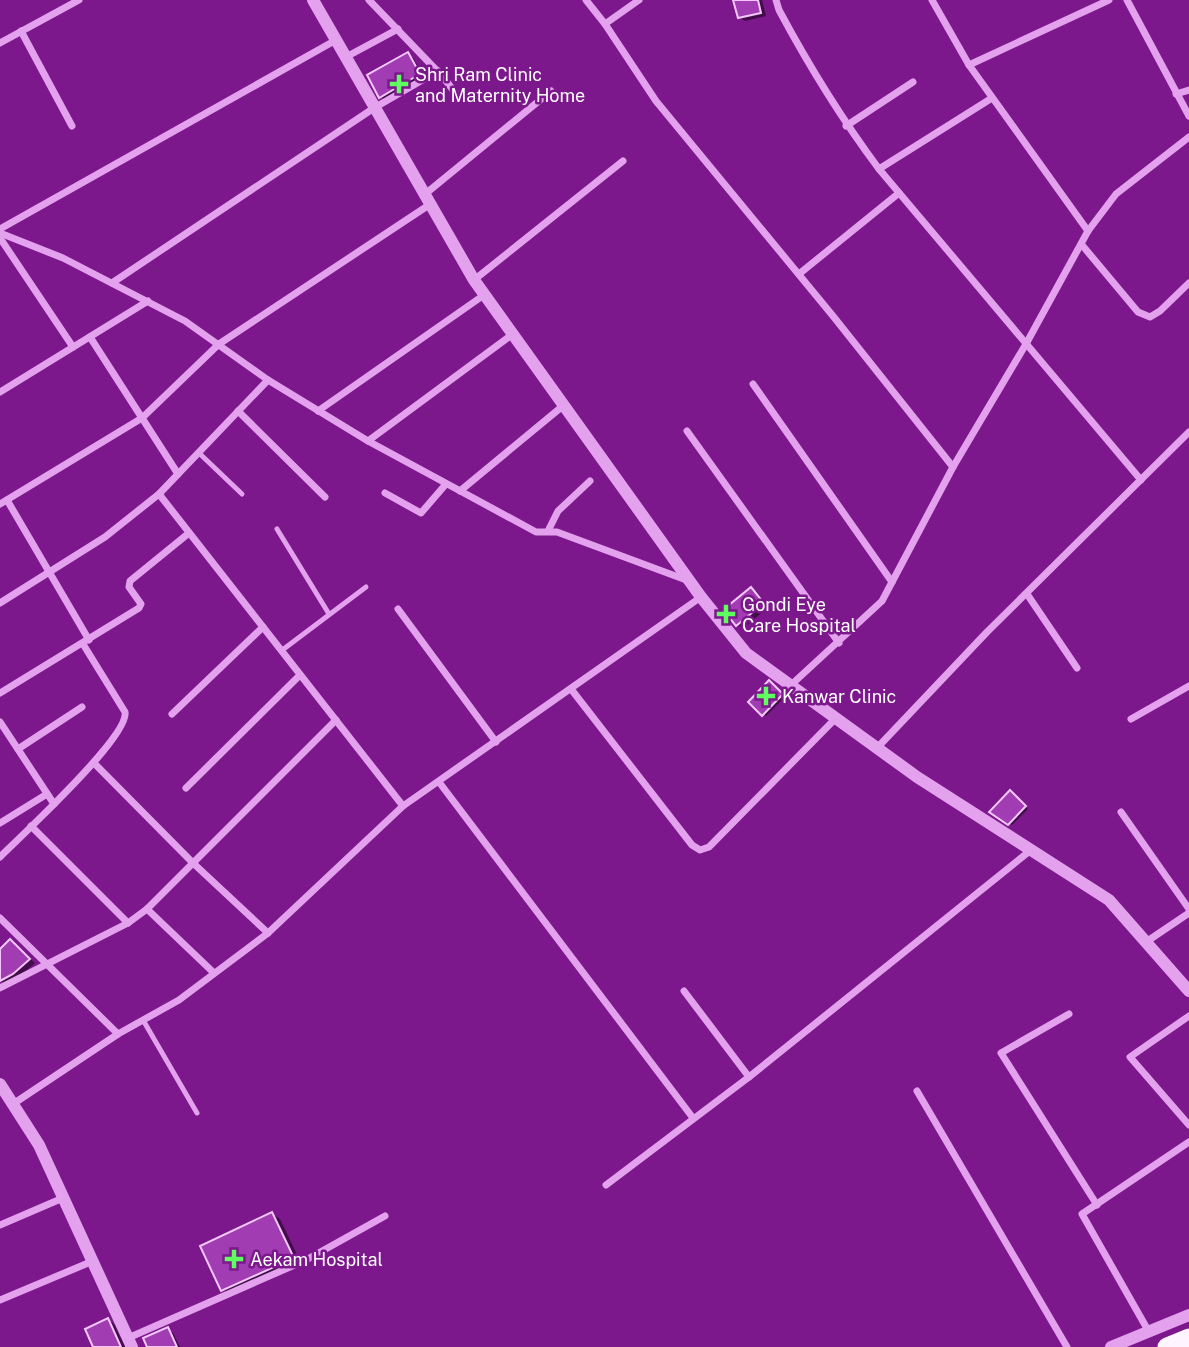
<svg xmlns="http://www.w3.org/2000/svg" width="1189" height="1347" viewBox="0 0 1189 1347" font-family="'Public Sans',sans-serif">
<style>
.shadow{fill:#0007}
.building{fill:#a13cb2;stroke:#f3c7fa;stroke-width:2}
.lines{fill:none;stroke-linecap:round;stroke-linejoin:round}
.service{stroke:#e3a1ee;stroke-width:5}
.minor{stroke:#e3a1ee;stroke-width:7}
.tertiary{stroke:#e3a1ee;stroke-width:12}
.trunk{stroke:#fef4ff;stroke-width:19}
.poi-dot{fill:#5fff61;stroke:#7c178c;stroke-width:2.5}
.labels{text-anchor:middle;dominant-baseline:central;stroke-width:5;stroke-linejoin:round;paint-order:stroke}
.poi-label{font-size:18px;fill:#fff;stroke:#7c178c;text-anchor:start}
</style>
<rect width="100%" height="100%" fill="#7c178c"/>
<g class="shadow">
<polygon points="735,0 762,0 766,16 745,21 739,17"/>
<polygon points="408,55 413,58 425,78 386,100 381,97"/>
<polygon points="751,589 757,592 769,607 743,628 737,625"/>
<polygon points="773,685 785,697 766,716 763,714"/>
<polygon points="1013,795 1028,809 1012,825 992,812"/>
<polygon points="11,941 35,963 19,977 5,984 0,981 0,952"/>
<polygon points="272,1214 280,1219 301,1263 231,1294 222,1289"/>
<polygon points="108,1320 114,1324 125,1347 95,1347"/>
<polygon points="168,1329 173,1333 180,1347 149,1347"/>
</g>
<g class="building">
<polygon points="733,0 758,0 761,13 738,18"/>
<polygon points="408,52 420,74 379,98 367,75"/>
<polygon points="751,587 764,603 736,626 723,610"/>
<polygon points="769,680 783,694 762,716 748,702"/>
<polygon points="1010,790 1026,806 1008,825 989,812"/>
<polygon points="10,939 30,959 13,974 0,981 0,949"/>
<polygon points="272,1212 294,1258 221,1291 200,1246"/>
<polygon points="108,1318 121,1347 93,1347 85,1329"/>
<polygon points="168,1327 177,1347 147,1347 143,1338"/>
</g>
<g class="lines">
<g class="service">
<polyline points="199,453 242,494"/>
<polyline points="277,529 329,614"/>
<polyline points="281,651 366,587"/>
<polyline points="143,1020 197,1113"/>
</g>
<g class="minor">
<polyline points="369,0 443,77 460,99"/>
<polyline points="586,0 605,24 656,101 833,316 953,467"/>
<path d="M776 0 779 10C809 66 841 118 879 169L1141 480"/>
<polyline points="932,0 969,65 1088,231"/>
<polyline points="1127,0 1189,116"/>
<polyline points="605,24 639,0"/>
<polyline points="21,31 72,126"/>
<polyline points="0,43 79,0"/>
<polyline points="346,57 398,29"/>
<polyline points="969,65 1109,0"/>
<polyline points="1176,94 1189,90"/>
<polyline points="846,126 913,82"/>
<polyline points="879,169 992,98"/>
<polyline points="424,195 551,91"/>
<polyline points="0,229 336,40"/>
<polyline points="0,233 63,258 185,321 268,380 368,441 513,334"/>
<polyline points="0,238 73,347"/>
<polyline points="1082,245 1138,312 1150,317 1160,311 1189,283"/>
<polyline points="799,274 899,193"/>
<polyline points="474,280 623,161"/>
<polyline points="112,283 374,108 438,71"/>
<polyline points="90,337 178,474"/>
<polyline points="753,384 892,582"/>
<polyline points="0,392 148,301"/>
<polyline points="238,411 325,497"/>
<polyline points="318,411 484,295"/>
<polyline points="687,431 839,643"/>
<polyline points="368,441 536,532 557,532 689,581"/>
<polyline points="460,491 564,405"/>
<polyline points="385,493 421,513 446,484"/>
<polyline points="159,494 403,806"/>
<polyline points="7,500 89,640"/>
<polyline points="0,504 142,418 219,344 429,205"/>
<polyline points="548,531 558,511 590,481"/>
<polyline points="1027,594 1077,668"/>
<polyline points="0,603 105,537 159,494 268,380"/>
<polyline points="398,609 496,742"/>
<polyline points="791,685 882,601 953,467 1026,344 1088,231 1116,194 1189,137"/>
<polyline points="571,689 692,845 700,850 709,847 836,718"/>
<polyline points="0,693 139,608 141,604 129,587 130,581 189,533"/>
<polyline points="172,714 263,627"/>
<polyline points="1131,719 1189,686"/>
<polyline points="0,722 54,804"/>
<polyline points="877,748 987,632 1189,432"/>
<polyline points="18,749 82,707"/>
<polyline points="94,763 193,863 268,933"/>
<polyline points="439,782 693,1118"/>
<polyline points="186,788 300,675"/>
<polyline points="1121,812 1189,909"/>
<polyline points="0,823 47,794"/>
<polyline points="31,826 128,923"/>
<path d="M0 857C21 836 130 736 125 712L83 644"/>
<polyline points="147,909 214,973"/>
<polyline points="0,918 118,1034"/>
<polyline points="1146,942 1189,913"/>
<polyline points="0,988 128,923 147,909 336,720"/>
<polyline points="684,991 749,1077"/>
<polyline points="1069,1014 1001,1053 1097,1205"/>
<polyline points="1189,1016 1130,1057 1189,1125"/>
<polyline points="917,1091 1067,1347"/>
<polyline points="13,1104 118,1034 179,1000 268,933 403,806 701,597"/>
<polyline points="606,1185 749,1077 1031,850"/>
<polyline points="0,1225 63,1198"/>
<polyline points="0,1300 93,1261"/>
<polyline points="1149,1332 1082,1214 1189,1142"/>
<polyline points="128,1338 306,1260 385,1216"/>
</g>
<g class="tertiary">
<polyline points="313,0 474,280 701,597 746,653 917,777 1109,900 1189,991"/>
<polyline points="0,1084 39,1145 132,1347"/>
<polyline points="1111,1347 1189,1315"/>
</g>
<polyline class="trunk" points="1167,1347 1189,1338"/>
</g>
<g class="poi-dot">
<path d="M395.5 73.5h7v7h7v7h-7v7h-7v-7h-7v-7h7z"/>
<path d="M722.5 603.5h7v7h7v7h-7v7h-7v-7h-7v-7h7z"/>
<path d="M762.5 685.5h7v7h7v7h-7v7h-7v-7h-7v-7h7z"/>
<path d="M230.5 1248.5h7v7h7v7h-7v7h-7v-7h-7v-7h7z"/>
</g>
<g class="labels">
<g class="poi-label">
<text x="415" y="74">Shri Ram Clinic<tspan x="415" dy="21">and Maternity Home</tspan></text>
<text x="742" y="604">Gondi Eye<tspan x="742" dy="21">Care Hospital</tspan></text>
<text x="782" y="696">Kanwar Clinic</text>
<text x="250" y="1259">Aekam Hospital</text>
</g>
</g>
</svg>
